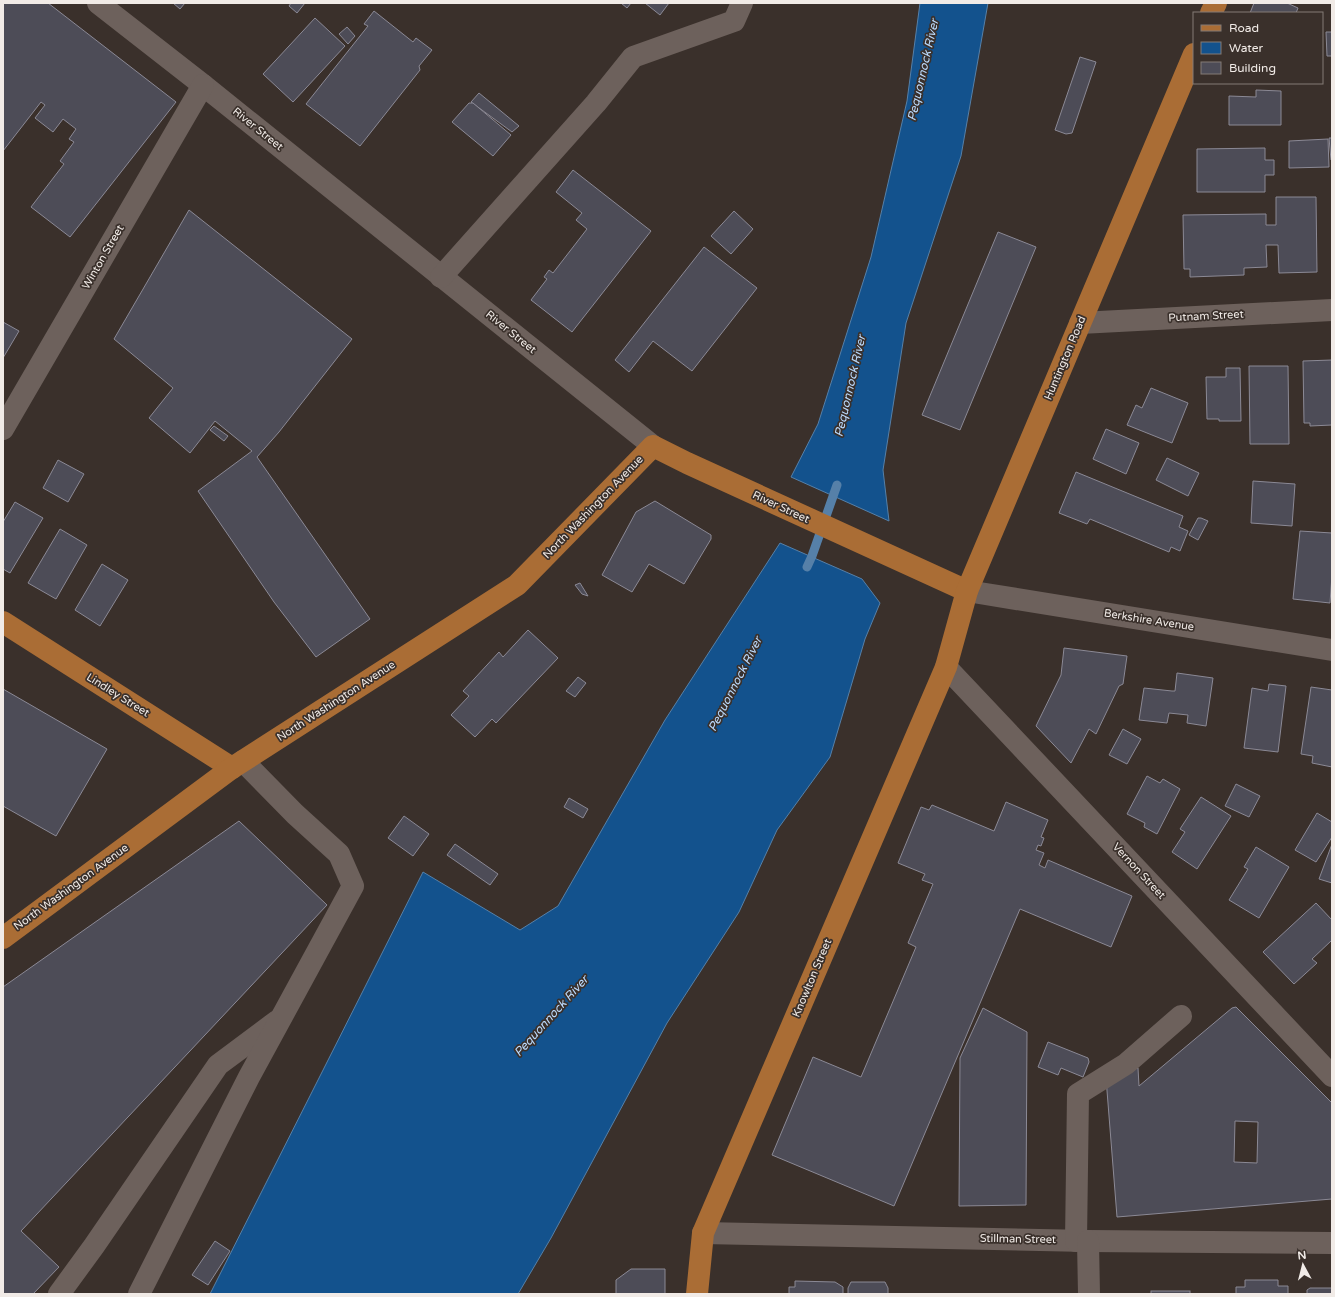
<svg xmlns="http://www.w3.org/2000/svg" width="1335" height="1297" viewBox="0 0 1335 1297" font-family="'Varela Round',sans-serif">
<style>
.water{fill:#13528d;stroke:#5680a8}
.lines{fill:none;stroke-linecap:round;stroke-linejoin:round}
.stream{stroke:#5680a8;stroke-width:9}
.building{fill:#4d4c57;stroke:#8b8995;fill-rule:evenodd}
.minor{stroke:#6d615c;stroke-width:22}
.major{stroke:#aa6d35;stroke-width:22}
.labels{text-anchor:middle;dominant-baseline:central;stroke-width:3.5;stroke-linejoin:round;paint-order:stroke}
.street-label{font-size:11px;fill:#f1ebe7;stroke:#3a302b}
.water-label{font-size:12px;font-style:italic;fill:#bcdbfd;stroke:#3a302b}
</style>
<rect width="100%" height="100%" fill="#3a302b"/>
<g class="water">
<polygon points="920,3 988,3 961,156 906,323 883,470 889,521 791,477 818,424 871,257 907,101"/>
<polygon points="780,543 862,579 880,603 865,639 830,757 777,830 739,912 667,1023 551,1238 518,1294 210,1294 423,872 520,930 558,906 665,720"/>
</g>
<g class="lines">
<polyline class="stream" points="807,567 812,556 837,485"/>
</g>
<g class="building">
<polygon points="3,3 48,3 176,102 70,237 31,207 64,164 60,161 74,142 69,139 76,129 63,119 53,132 35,118 45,105 41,102 3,151"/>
<polygon points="173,3 185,3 180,9"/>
<polygon points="291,3 305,3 297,13 289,6"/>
<polygon points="621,3 631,3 627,8"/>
<polygon points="645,3 669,3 660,15"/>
<polygon points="1254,3 1287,3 1298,8 1296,13 1250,13"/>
<polygon points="374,11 413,42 416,38 432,50 419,66 420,70 360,146 306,104 368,26 364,24"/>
<polygon points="315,18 345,46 293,102 263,74"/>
<polygon points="347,27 355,36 348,44 339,34"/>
<polygon points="1326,32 1332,32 1332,56 1327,56"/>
<polygon points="1080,57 1096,62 1072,133 1066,134 1055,130"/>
<polygon points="1256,90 1281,91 1281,125 1229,125 1229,96 1256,97"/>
<polygon points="479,93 519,126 512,132 471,102"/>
<polygon points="469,103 473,103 511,135 493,156 452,122"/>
<polygon points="1329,138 1332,138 1332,160 1331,160"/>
<polygon points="1328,139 1329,167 1289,168 1289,141"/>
<polygon points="1265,148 1265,160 1274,160 1274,175 1265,175 1265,192 1197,192 1197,149"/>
<polygon points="573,170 651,231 572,332 531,300 547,279 544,277 549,270 553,273 587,229 576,220 582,213 556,192"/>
<polygon points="1276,197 1316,197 1317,272 1279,273 1278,245 1266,245 1267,267 1244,268 1244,275 1190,277 1190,269 1184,269 1183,215 1266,214 1266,225 1276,225"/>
<polygon points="189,210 352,339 279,432 257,457 370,619 316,657 274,602 198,491 252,451 215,421 190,453 149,418 173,388 114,339"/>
<polygon points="734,211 753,229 731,254 711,236"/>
<polygon points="998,232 1036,247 960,430 922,415"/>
<polygon points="704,247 757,288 692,371 653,341 629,372 615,360"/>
<polygon points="3,322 19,331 3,358"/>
<polygon points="1332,360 1332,425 1310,426 1310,423 1304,423 1303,361"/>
<polygon points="1249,366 1288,366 1289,444 1250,444"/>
<polygon points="1226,368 1240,368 1241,421 1219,421 1219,419 1207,419 1206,377 1226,377"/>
<polygon points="1151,388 1188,403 1172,443 1127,425 1136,405 1142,408"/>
<polygon points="214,426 228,436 224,441 210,430"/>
<polygon points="1106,429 1139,443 1126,474 1093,459"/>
<polygon points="1167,458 1199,473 1188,496 1156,480"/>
<polygon points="58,460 84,474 68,502 43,488"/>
<polygon points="1076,472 1183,516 1179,527 1188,531 1180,551 1171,547 1169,552 1090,519 1087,524 1059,513"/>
<polygon points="1253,481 1295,484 1292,526 1251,523"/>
<polygon points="655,501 711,535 711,539 684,584 649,564 632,592 602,575 636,512"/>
<polygon points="15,502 43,518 10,573 3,569 3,522"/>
<polygon points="1198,518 1201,518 1208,521 1198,540 1189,535"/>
<polygon points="60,529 87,545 56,599 28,583"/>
<polygon points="1300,531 1332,533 1332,575 1330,603 1293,599"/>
<polygon points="102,564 128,580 100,626 75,610"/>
<polygon points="580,583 588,596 582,594 575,585"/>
<polygon points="528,630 558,658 496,723 492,719 475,737 451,715 469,696 463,691 499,652 503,657"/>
<polygon points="1064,648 1127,656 1123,684 1119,686 1096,734 1089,729 1071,763 1036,726 1061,675"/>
<polygon points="1177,673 1213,678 1206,726 1187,723 1188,715 1169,713 1167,723 1139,720 1144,688 1172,691 1175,691"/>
<polygon points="578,677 586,683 575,697 566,691"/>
<polygon points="1269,684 1286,686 1278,752 1244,748 1252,688 1268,691"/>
<polygon points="1311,687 1332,690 1332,767 1312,763 1313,756 1301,754"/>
<polygon points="3,689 107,749 56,836 3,806"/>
<polygon points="1123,729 1141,739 1127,764 1109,755"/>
<polygon points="1147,776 1160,783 1163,779 1180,789 1157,834 1144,827 1145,823 1127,814"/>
<polygon points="1236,784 1260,796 1249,817 1225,806"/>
<polygon points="1201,797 1231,816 1197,869 1172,852 1185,832 1180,829"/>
<polygon points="569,798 588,809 583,818 564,807"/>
<polygon points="1006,802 1048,820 1041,837 1044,838 1041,846 1038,845 1036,850 1044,853 1039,865 1045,868 1048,860 1132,896 1111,947 1020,909 894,1206 772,1155 813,1057 861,1077 916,947 908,943 933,884 922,880 925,874 898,863 921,807 929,810 932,805 994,831"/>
<polygon points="1317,813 1332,822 1332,837 1316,862 1295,850"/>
<polygon points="404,816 429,834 413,856 388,838"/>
<polygon points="239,821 327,905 21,1231 59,1267 33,1294 3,1294 3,987"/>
<polygon points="455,844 498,874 490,885 447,855"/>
<polygon points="1332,844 1332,883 1319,879"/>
<polygon points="1256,847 1289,867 1259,918 1229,900 1248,869 1244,867"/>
<polygon points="1316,903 1332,920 1332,940 1312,959 1317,963 1294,984 1263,952"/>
<path d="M1236 1007 1332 1103V1199L1117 1217 1106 1078 1138 1068 1139 1086 1232 1008ZM1235 1121 1258 1122 1257 1163 1234 1162Z"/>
<polygon points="983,1008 1027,1032 1026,1205 959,1206 960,1058"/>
<polygon points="1048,1042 1088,1058 1089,1062 1083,1077 1061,1068 1058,1075 1038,1067"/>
<polygon points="215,1241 230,1251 208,1285 192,1275"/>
<polygon points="631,1269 665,1269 665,1294 616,1294 616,1280"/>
<polygon points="1245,1280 1278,1280 1278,1286 1288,1286 1288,1294 1236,1294 1236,1287 1245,1287"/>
<polygon points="795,1281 835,1282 843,1287 843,1294 789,1294 789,1287 795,1287"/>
<polygon points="851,1282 885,1282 888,1288 888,1294 848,1294 848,1288"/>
<polygon points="1310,1288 1332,1288 1332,1294 1307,1294 1307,1290"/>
<rect x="1151" y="1291" width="39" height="3"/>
</g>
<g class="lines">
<g class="minor">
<polyline points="98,3 203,85 653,446"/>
<polyline points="441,277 596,103 633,57 734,21 742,3"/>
<polyline points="1080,323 1332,310"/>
<polyline points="3,429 203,85"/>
<polyline points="967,591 1332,650"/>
<polyline points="946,667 1332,1076"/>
<polyline points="703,1233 1088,1241 1332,1243"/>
<polyline points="1076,1241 1078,1094 1126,1064 1181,1016"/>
<polyline points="1088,1241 1089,1294"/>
<polyline points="59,1294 94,1246 218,1065 277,1021"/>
<polyline points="139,1294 249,1077 353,886 339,854 295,814 243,761"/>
</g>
<g class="major">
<polyline points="1211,13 1216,3"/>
<polyline points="3,622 232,768"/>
<polyline points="3,938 232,768 517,585 653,446 687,463 967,591"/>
<polyline points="697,1294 703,1233 946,667 967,591 1194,54"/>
</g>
</g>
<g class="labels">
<g class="street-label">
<text transform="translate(258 129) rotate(39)">River Street</text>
<text transform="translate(103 257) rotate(-60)">Winton Street</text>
<text transform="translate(1206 316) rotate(-3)">Putnam Street</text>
<text transform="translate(511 332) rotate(39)">River Street</text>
<text transform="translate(1065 358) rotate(-67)">Huntington Road</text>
<text transform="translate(593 507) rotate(-46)">North Washington Avenue</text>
<text transform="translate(781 507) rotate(25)">River Street</text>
<text transform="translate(1149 620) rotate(9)">Berkshire Avenue</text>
<text transform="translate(118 695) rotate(32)">Lindley Street</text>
<text transform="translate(336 701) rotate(-33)">North Washington Avenue</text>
<text transform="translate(1139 871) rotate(47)">Vernon Street</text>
<text transform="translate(71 887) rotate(-36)">North Washington Avenue</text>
<text transform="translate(812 978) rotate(-67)">Knowlton Street</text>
<text transform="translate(1018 1239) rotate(1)">Stillman Street</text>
</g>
<g class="water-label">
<text transform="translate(923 70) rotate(-77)">Pequonnock River</text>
<text transform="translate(850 386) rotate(-77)">Pequonnock River</text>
<text transform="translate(735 684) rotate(-63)">Pequonnock River</text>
<text transform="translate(551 1016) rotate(-48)">Pequonnock River</text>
</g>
</g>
<rect width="1335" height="1297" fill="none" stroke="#f1ebe7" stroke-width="8"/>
<rect x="1193" y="12" width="130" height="72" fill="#3a302b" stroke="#837b76"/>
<rect x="1201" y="25" width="20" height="6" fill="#aa6d35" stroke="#837b76"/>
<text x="1229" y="32" font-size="12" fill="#f1ebe7">Road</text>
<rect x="1201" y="42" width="20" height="12" fill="#13528d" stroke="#837b76"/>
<text x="1229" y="52" font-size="12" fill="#f1ebe7">Water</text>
<rect x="1201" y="62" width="20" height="12" fill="#4d4c57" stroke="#837b76"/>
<text x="1229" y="72" font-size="12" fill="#f1ebe7">Building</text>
<g transform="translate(1303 1265) rotate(353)" stroke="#3a302b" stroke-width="3" paint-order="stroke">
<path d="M0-3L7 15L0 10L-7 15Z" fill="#f1ebe7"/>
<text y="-6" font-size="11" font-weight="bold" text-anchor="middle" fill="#f1ebe7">N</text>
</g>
</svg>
